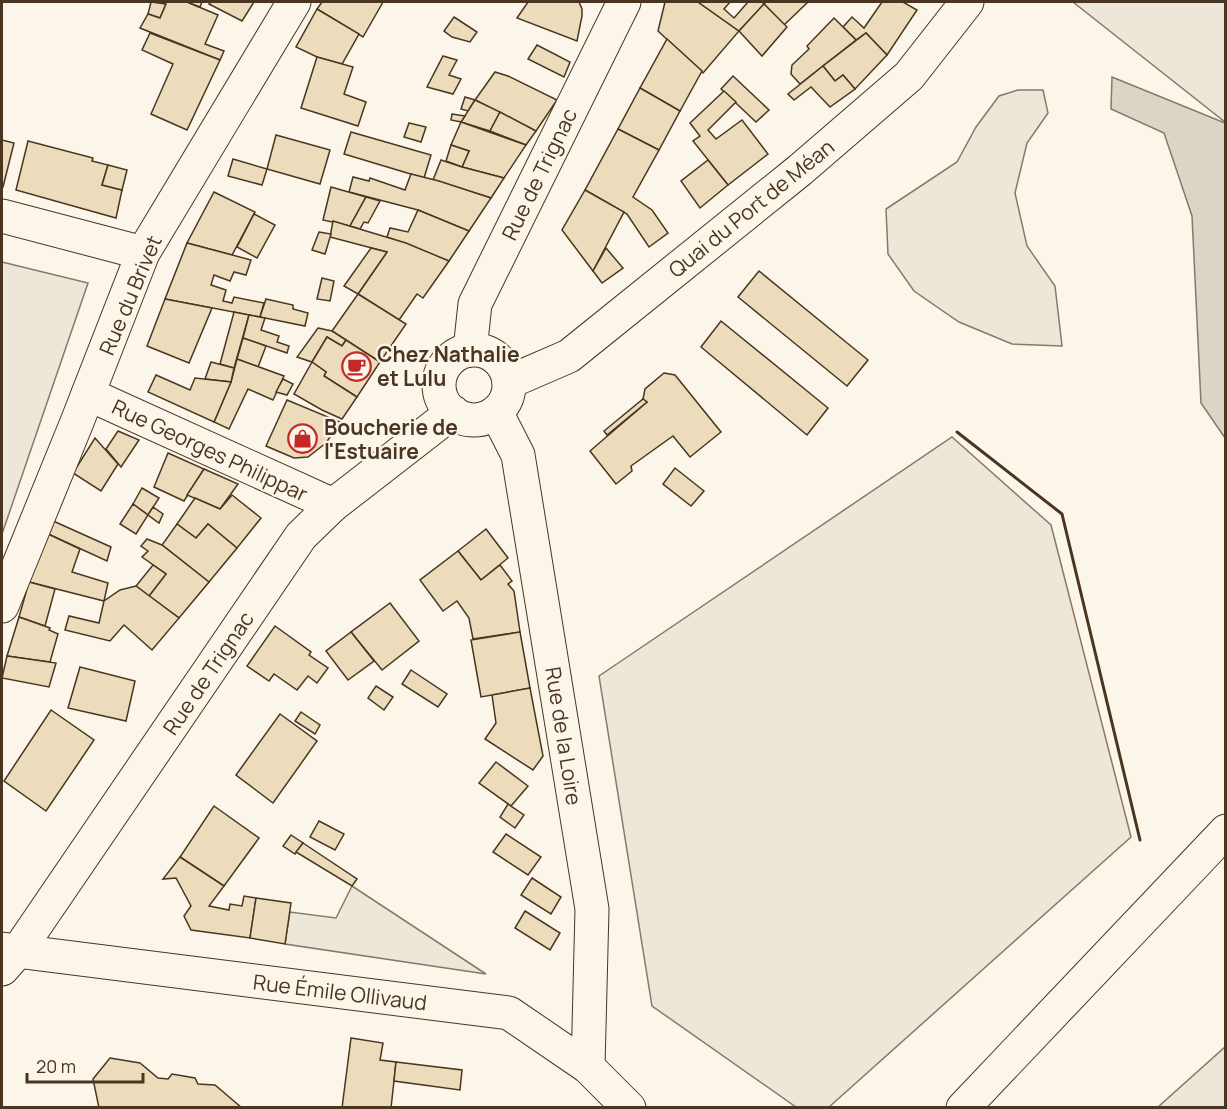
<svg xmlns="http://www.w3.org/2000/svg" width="1227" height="1109" viewBox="0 0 1227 1109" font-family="Manrope,sans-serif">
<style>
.green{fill:#ede6d9;stroke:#887966;stroke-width:1.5}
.parking{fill:#ede7d9;stroke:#887966;stroke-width:1.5}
.water{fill:#dcd4c6;stroke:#887966;stroke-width:1.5}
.building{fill:#ecdcbc;stroke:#4a3520;stroke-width:1.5}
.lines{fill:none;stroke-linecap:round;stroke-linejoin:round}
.street-casing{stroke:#4a3520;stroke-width:35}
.secondary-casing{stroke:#4a3520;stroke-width:35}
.street{stroke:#fbf6e9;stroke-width:33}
.secondary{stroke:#fbf6e9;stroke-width:33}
.wall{stroke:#4a3520;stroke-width:3}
.labels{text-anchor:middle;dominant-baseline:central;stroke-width:4.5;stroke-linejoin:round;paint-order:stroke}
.street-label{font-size:21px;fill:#4a3520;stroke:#fbf6e9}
.poi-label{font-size:21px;font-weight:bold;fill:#4a3520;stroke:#fbf6e9;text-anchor:start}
</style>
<rect width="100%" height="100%" fill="#fbf6e9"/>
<g class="green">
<polygon points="1073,2 1225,2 1225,122"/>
<polygon points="1018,90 1043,90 1048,113 1027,143 1015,193 1027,246 1055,286 1062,346 1012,344 959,322 914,291 888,254 886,209 957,162 976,127 999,96"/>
<polygon points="2,262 88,283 2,534"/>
<polygon points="952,437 1051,525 1131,837 829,1107 796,1107 652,1006 599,676"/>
<polygon points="1225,1047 1225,1107 1158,1107"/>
</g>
<polygon class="parking" points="352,886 486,974 285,944 290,912 336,918"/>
<polygon class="water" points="1112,77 1225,123 1225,438 1201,403 1192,216 1164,133 1111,109"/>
<g class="building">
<polygon points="151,2 166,4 160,18 148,14"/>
<polygon points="159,2 187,2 218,15 205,44 224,51 220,60 140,28 148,14 160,18 166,4"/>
<polygon points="187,2 202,2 200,7"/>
<polygon points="211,2 254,2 242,21 209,4"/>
<polygon points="322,2 383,2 363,37 317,9"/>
<polygon points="528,2 579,2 582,9 582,16 577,41 517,18"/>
<polygon points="665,2 698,2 739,31 703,73 658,31"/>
<polygon points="698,2 730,2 724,9 734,18 748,2 762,2 764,4 739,31"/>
<polygon points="766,2 808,2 784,25 764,4"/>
<polygon points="882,2 903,2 917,10 887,55 866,33 856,40 843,27 852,17 864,28"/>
<polygon points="764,4 787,27 762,56 739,31"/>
<polygon points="317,9 359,34 342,64 317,57 296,47"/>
<polygon points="454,17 477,32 470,42 452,37 444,31"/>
<polygon points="834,18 856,40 800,84 791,74 792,65 809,49 807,46"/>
<polygon points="150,33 220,60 187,130 151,114 173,64 142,50"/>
<polygon points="866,33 887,55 855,89 843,75 835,81 823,66"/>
<polygon points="667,39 702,71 680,111 640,88"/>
<polygon points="537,45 570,62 564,77 528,59"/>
<polygon points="443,56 457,60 449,75 461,79 453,94 427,87"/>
<polygon points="317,57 353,67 344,94 366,102 358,126 301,108"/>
<polygon points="823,66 835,81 843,75 855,89 830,107 811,87 794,100 788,94"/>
<polygon points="495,72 508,76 557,100 536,131 475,100"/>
<polygon points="733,76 769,110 756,122 721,89"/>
<polygon points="640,88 680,111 659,150 618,129"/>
<polygon points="724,91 736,102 708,130 716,139 742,120 768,154 728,185 693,141 700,136 690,123"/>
<polygon points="465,97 475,100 468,111 461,109"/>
<polygon points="475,100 500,112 490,131 461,122"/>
<polygon points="500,112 536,131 526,145 490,131"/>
<polygon points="452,114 465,116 461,122 451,120"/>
<polygon points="461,122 526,145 504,178 462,167 469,151 451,145"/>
<polygon points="409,123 426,127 421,142 404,137"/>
<polygon points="618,129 659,150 633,197 652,210 668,233 649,247 627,214 585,190"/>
<polygon points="351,132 431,155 424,178 344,154"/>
<polygon points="276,135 330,150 320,184 267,169"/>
<polygon points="2,140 14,143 3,187 2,187"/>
<polygon points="28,141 93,158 92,161 108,165 102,185 122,190 116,218 16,190"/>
<polygon points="451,145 469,151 462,167 446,161"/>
<polygon points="233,159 267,169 262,185 228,176"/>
<polygon points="441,160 462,167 504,178 491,198 433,180"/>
<polygon points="708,160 728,185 700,208 681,181"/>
<polygon points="108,165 127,170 122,190 102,185"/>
<polygon points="411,174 439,181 491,198 469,231 418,210 349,192 353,177 369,181 370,178 405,190"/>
<polygon points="331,187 366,197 350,226 323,220"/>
<polygon points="585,190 624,212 593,271 562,230"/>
<polygon points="214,192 255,212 232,255 187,243"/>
<polygon points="366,197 380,201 368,223 364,222 360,229 350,226"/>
<polygon points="418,210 469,231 449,261 387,237 390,228 408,232"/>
<polygon points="254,214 275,225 257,258 237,247"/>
<polygon points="333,221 406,243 449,261 423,298 417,294 399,320 358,294 387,252 330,237"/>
<polygon points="319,232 331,234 325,254 312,250"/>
<polygon points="187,243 251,260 246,275 234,272 230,281 214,275 211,285 226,290 223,301 232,303 234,297 264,303 260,317 165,299"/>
<polygon points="371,248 387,252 358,294 344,286"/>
<polygon points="606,248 623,268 602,283 593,271"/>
<polygon points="759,271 868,360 847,386 738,297"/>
<polygon points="322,278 334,281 330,301 317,299"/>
<polygon points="358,294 406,324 380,362 332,331"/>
<polygon points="165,299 212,308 189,363 147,346"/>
<polygon points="266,299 293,305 293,309 308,313 305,326 260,317"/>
<polygon points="234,312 249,315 234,368 220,364"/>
<polygon points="249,315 265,318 261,330 279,336 277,342 289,346 287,353 243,338"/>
<polygon points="721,321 828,408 807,435 701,347"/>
<polygon points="318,328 332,331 346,340 342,346 327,337 312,362 297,357"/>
<polygon points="327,337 342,346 346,340 380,362 357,397 324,376 326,372 312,362"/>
<polygon points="243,338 266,346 258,367 237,359"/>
<polygon points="237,359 284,376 273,400 248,389 229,429 214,422 231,382"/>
<polygon points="211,362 234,368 231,382 205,379"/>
<polygon points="312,362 326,372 324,376 357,397 342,419 322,410 294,394"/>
<polygon points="664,373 675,375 721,432 690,457 673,436 631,466 632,471 616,484 590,451 647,402 643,399 645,389"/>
<polygon points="156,375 190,390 195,378 231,382 214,422 148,392"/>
<polygon points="283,379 293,384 287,395 276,392"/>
<polygon points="643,399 647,402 607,435 604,431"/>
<polygon points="287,400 340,422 326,443 308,457 294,458 266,446"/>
<polygon points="118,431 139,440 121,467 106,449"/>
<polygon points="95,438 118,464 101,491 73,473"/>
<polygon points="168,453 204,469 184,501 154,487"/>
<polygon points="675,468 704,491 691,506 663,484"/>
<polygon points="204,469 238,484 220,509 187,495"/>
<polygon points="142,488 159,498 148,515 133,504"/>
<polygon points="232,495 261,518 237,548 208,524 196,538 177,524 195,498 220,509"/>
<polygon points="133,504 148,515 136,534 120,524"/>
<polygon points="153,507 163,514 159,523 148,515"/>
<polygon points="51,520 111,547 107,561 46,533"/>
<polygon points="177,524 196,538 208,524 237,548 209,582 162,545"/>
<polygon points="486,529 508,558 481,580 458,551"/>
<polygon points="46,533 80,549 72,572 108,583 104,601 29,582"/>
<polygon points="147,539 162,545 209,582 179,618 149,596 166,574 142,557 148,551 141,546"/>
<polygon points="458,551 481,580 500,565 512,581 508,584 514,591 520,632 473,639 469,618 457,601 443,611 420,580"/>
<polygon points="153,565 166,574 149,596 136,586"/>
<polygon points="29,582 55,589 45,626 19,617"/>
<polygon points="136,586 179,618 152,650 124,625 110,641 65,630 69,616 99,623 104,601 120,590"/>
<polygon points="390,603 419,641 382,670 351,632"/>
<polygon points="19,617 50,628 49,630 58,634 50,662 7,656"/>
<polygon points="275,626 311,652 309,655 328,668 317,683 308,676 297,690 274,674 269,681 247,666"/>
<polygon points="351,632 374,661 348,680 326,651"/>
<polygon points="520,632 530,688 481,697 471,640"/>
<polygon points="7,656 56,663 49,687 2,678"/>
<polygon points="80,667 135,681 126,721 68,708"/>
<polygon points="411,670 447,694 438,707 402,684"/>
<polygon points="376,686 393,697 384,710 368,698"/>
<polygon points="530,688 543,756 533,770 485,739 496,723 492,695"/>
<polygon points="51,710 94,740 46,811 4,781"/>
<polygon points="301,712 320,725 315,734 295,721"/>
<polygon points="280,714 317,741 273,803 236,775"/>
<polygon points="496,762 528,786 511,806 479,783"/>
<polygon points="508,804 524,815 515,828 500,817"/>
<polygon points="214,806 259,838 224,886 180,857"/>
<polygon points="319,821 344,834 335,850 310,837"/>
<polygon points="506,834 541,857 528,875 493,852"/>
<polygon points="291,835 303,843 295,854 283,846"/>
<polygon points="303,843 357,879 352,886 296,852"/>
<polygon points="180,857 224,886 209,906 229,910 230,904 242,906 244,896 256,898 250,938 191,930 184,916 191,906 176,878 163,879"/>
<polygon points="532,878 561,897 551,914 521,895"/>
<polygon points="256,898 291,903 285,944 250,938"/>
<polygon points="525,911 560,933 550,950 515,928"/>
<polygon points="351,1038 383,1043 380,1060 396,1062 391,1108 342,1108"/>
<polygon points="110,1058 140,1063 158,1078 168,1079 172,1074 195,1078 198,1084 215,1085 242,1108 99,1108 93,1079"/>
<polygon points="396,1062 462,1070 460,1090 394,1081"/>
</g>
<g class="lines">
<defs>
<g id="street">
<polyline points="2,216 143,253"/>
<polyline points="470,350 475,304 624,2"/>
<circle cx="474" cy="385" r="35"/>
<polyline points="509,382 569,356 800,170 909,76 967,2"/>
<polyline points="88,394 333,505"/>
<polyline points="496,412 518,455 592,909 588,1067"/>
<polyline points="2,606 77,422 143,253 294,2"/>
<polyline points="2,949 509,1013 588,1067 629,1108"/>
<polyline points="2,969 18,951 301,536 333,505 453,412"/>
</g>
<polyline id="secondary" points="963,1108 1226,831"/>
</defs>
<use href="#street" class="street-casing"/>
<use href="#secondary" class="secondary-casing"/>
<use href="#street" class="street"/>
<use href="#secondary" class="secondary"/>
<polyline class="wall" points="957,432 1062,514 1140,840"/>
</g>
<defs>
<symbol id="cafe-ring" viewBox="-11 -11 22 22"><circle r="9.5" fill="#fbf6e9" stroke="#c62828" stroke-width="1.5"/><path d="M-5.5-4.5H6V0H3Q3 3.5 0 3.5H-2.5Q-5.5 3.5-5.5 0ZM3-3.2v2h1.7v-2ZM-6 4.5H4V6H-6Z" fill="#c62828"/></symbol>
<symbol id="shop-ring" viewBox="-11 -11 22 22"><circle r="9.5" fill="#fbf6e9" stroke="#c62828" stroke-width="1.5"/><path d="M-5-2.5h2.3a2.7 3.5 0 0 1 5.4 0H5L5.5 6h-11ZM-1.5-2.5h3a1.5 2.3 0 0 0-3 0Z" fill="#c62828"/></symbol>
</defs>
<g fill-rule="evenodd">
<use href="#cafe-ring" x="340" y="350" width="33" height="33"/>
<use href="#shop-ring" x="286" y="422" width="33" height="33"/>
</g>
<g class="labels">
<g class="street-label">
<text transform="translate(539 174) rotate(-64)">Rue de Trignac</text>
<text transform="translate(751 208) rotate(-39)">Quai du Port de Méan</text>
<text transform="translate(130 295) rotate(-67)">Rue du Brivet</text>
<text transform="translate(210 450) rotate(25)">Rue Georges Philippar</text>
<text transform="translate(208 673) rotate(-56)">Rue de Trignac</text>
<text transform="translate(564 736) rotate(81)">Rue de la Loire</text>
<text transform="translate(340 992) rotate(7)">Rue Émile Ollivaud</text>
</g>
<g class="poi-label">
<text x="377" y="354">Chez Nathalie<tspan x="377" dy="24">et Lulu</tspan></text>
<text x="324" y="427">Boucherie de<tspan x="324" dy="24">l'Estuaire</tspan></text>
</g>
</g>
<rect width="1227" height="1109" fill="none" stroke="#4a3520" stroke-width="6"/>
<path d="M27 1073v9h116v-9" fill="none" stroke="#4a3520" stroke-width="3"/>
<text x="36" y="1073" font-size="18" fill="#4a3520" stroke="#fbf6e9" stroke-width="4.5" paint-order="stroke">20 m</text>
</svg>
